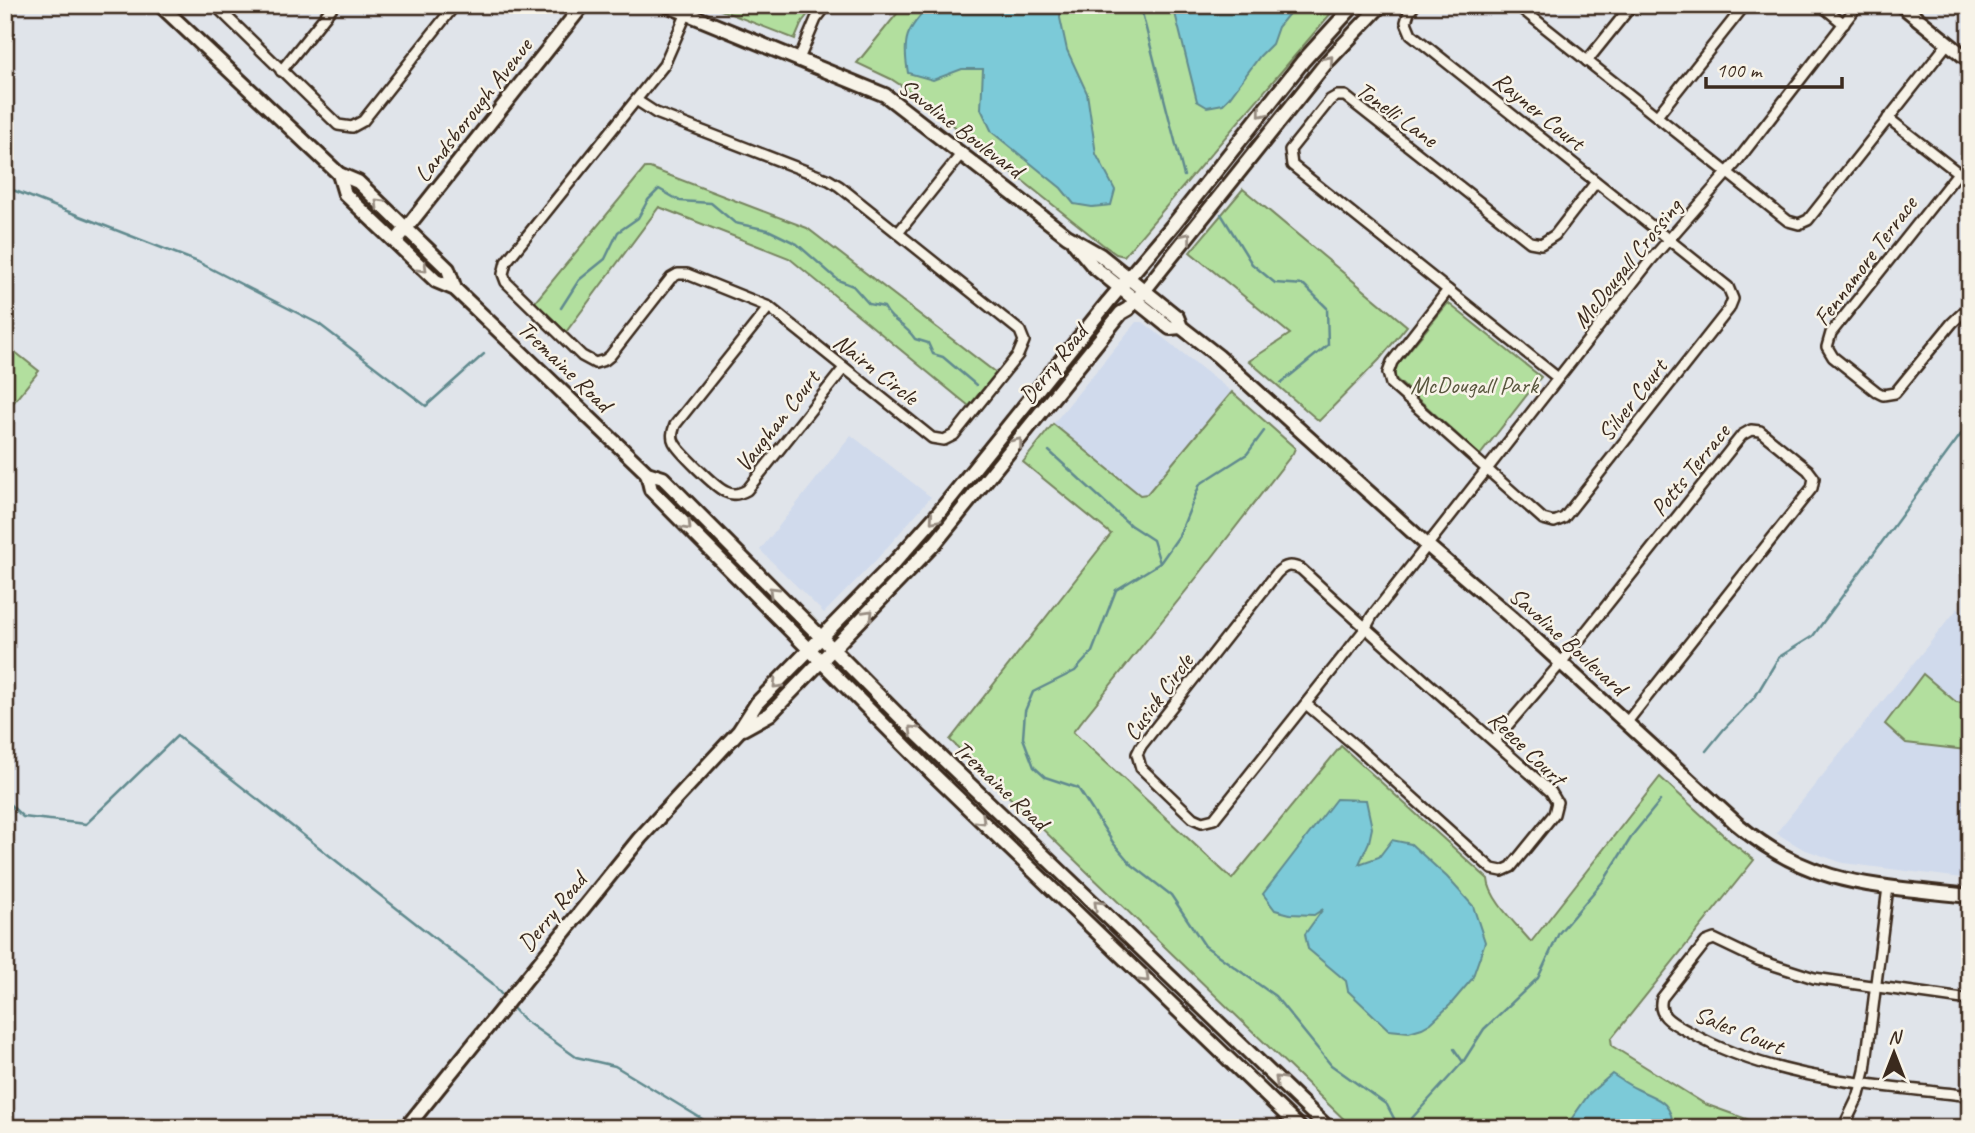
<svg xmlns="http://www.w3.org/2000/svg" width="1975" height="1133" viewBox="0 0 1975 1133" font-family="Caveat,sans-serif">
<style>
.built{fill:#d0daec}
.green{fill:#b2df9e;stroke:#76845e;stroke-width:2}
.water{fill:#7bcad8;stroke:#618a8e;stroke-width:2}
.lines{fill:none;stroke-linecap:round;stroke-linejoin:round}
.stream{stroke:#618a8e;stroke-width:2.5}
.street-casing{stroke:#3b2a1e;stroke-width:14}
.secondary-casing{stroke:#3b2a1e;stroke-width:18}
.street{stroke:#f7f3e8;stroke-width:9}
.secondary{stroke:#f7f3e8;stroke-width:12}
.oneway{stroke:#998e83}
.labels{text-anchor:middle;dominant-baseline:central;stroke-width:5;stroke-linejoin:round;paint-order:stroke}
.street-label{font-size:24px;fill:#3b2a1e;stroke:#f7f3e8}
.park-label{font-size:24px;fill:#59573e;stroke:#f7f3e8}
</style>
<rect width="100%" height="100%" fill="#e0e4ea"/>
<filter id="ink" filterUnits="userSpaceOnUse"><feTurbulence type="fractalNoise" baseFrequency=".0143" numOctaves="2"/><feDisplacementMap in="SourceGraphic" scale="14" xChannelSelector="R" yChannelSelector="G"/><feConvolveMatrix kernelMatrix="1 2 1 2 8 2 1 2 1" color-interpolation-filters="sRGB"/></filter>
<g filter="url(#ink)">
<g class="built">
<polygon points="1136,322 1143,322 1232,392 1147,494 1140,495 1053,424"/>
<polygon points="851,435 931,497 877,559 824,613 760,550"/>
<polygon points="1958,608 1970,618 1970,879 1843,863 1803,849 1776,833"/>
</g>
<g class="green">
<polygon points="708,5 815,5 802,22 795,39"/>
<polygon points="904,5 1338,5 1124,256 1116,254 1102,244 914,94 891,79 857,63"/>
<polygon points="645,168 650,168 807,228 996,373 969,406 789,258 659,207 566,332 535,302"/>
<polygon points="1243,189 1407,326 1379,360 1319,421 1249,361 1290,334 1190,252"/>
<polygon points="1448,303 1541,377 1480,455 1395,378 1395,368 1398,364"/>
<polygon points="5,344 39,371 5,413"/>
<path d="M1232 392 1295 448 1293 453 1197 577 1073 732 1232 879 1341 746 1488 879C1489 899 1518 926 1531 942L1660 777 1731 842 1754 860 1611 1039 1612 1046 1705 1104 1763 1125 1764 1128H1353L950 740 1111 534 1023 462 1053 424 1140 495 1147 494Z"/>
<polygon points="1923,674 1956,702 1970,704 1970,747 1966,750 1906,743 1885,724"/>
</g>
<g class="water">
<path d="M930 5H1061L1060 18 1067 50 1087 93 1096 154 1115 190 1111 205 1092 207 1074 204 1061 188 992 132 981 109 983 69H962L933 80 908 73C902 39 906 30 930 5Z"/>
<polygon points="1173,5 1296,5 1278,27 1272,44 1260,56 1229,98 1223,104 1207,107 1197,101"/>
<polygon points="1336,799 1366,800 1372,828 1369,842 1359,864 1379,857 1392,840 1411,844 1447,877 1473,906 1485,942 1472,979 1450,1005 1431,1023 1422,1028 1409,1032 1389,1030 1348,991 1346,981 1308,949 1305,934 1323,909 1314,915 1290,914 1275,910 1263,894"/>
<path d="M1612 1074C1620 1079 1628 1085 1637 1089 1658 1100 1670 1099 1674 1128H1565L1589 1094Z"/>
</g>
<g class="lines">
<g class="stream">
<polyline points="1140,5 1184,176"/>
<polyline points="5,187 198,262 319,324 426,406 484,354"/>
<polyline points="1221,214 1252,264 1275,283 1304,285 1327,308 1328,345 1281,383"/>
<path d="M561 308 579 280 605 259 618 232 638 218 648 200 659 189 680 201 711 203 735 223 768 230 797 244 838 280 853 286 869 304 884 307C893 324 904 322 915 339L928 343 933 354 943 357 976 385"/>
<polyline points="1264,431 1247,454 1200,484 1179,536 1160,563 1116,590 1092,652 1075,671 1033,692 1025,711 1023,738 1034,767 1045,777 1078,788 1114,844 1131,864 1171,895 1205,946 1275,996 1331,1065 1387,1105 1399,1128"/>
<polyline points="1049,451 1130,525 1153,540 1160,563"/>
<polyline points="1706,751 1724,729 1755,697 1779,657 1813,636 1970,422"/>
<polyline points="5,800 23,817 86,824 177,736 492,983 501,994"/>
<polyline points="512,1007 524,1020 576,1057 615,1066 717,1128"/>
<polyline points="1454,1049 1463,1062"/>
<polyline points="1403,1128 1463,1062 1484,1029 1538,978 1559,933 1605,879 1634,833 1660,801"/>
</g>
<defs>
<g id="street">
<polyline points="219,5 221,11 338,125 352,127 363,121 455,5"/>
<polyline points="1415,5 1409,12 1406,22 1411,34 1728,287 1733,299 1729,309 1564,518 1554,522 1543,519 1391,384 1388,373 1392,362 1448,290"/>
<polyline points="1517,5 1788,221 1799,224 1808,220 1948,43"/>
<polyline points="1821,5 1844,24"/>
<polyline points="799,59 816,19 827,5"/>
<polyline points="1587,61 1632,5"/>
<polyline points="281,71 334,5"/>
<polyline points="636,100 656,113 829,180 839,186 1020,331 1024,341 1018,355 954,435 944,440 932,438 769,307 687,274 678,274 671,278 610,356 605,360 595,363 582,356 506,282 503,274 506,262 664,65 686,15"/>
<polyline points="1657,116 1745,5"/>
<polyline points="1888,118 1970,182"/>
<polyline points="1958,173 1831,333 1827,347 1833,357 1877,392 1883,395 1895,393 1952,323 1970,306"/>
<polyline points="898,233 962,153"/>
<path d="M769 307 675 425C673 431 671 436 674 442 678 451 716 488 726 492 733 496 740 494 747 490L844 368"/>
<polyline points="1558,378 1292,165 1290,150 1330,100 1337,96 1345,96 1530,242 1541,244 1555,235 1596,182"/>
<path d="M1306 704 1358 748 1492 869 1502 871 1511 867 1554 814 1557 802 1551 792C1468 718 1383 645 1301 569 1291 564 1285 565 1277 573L1141 746 1137 754 1141 768 1193 818 1202 822 1214 819 1365 629 1372 616 1650 261 1735 164 1858 5"/>
<polyline points="1494,741 1561,663 1742,435 1751,430 1760,431 1808,470 1814,478 1812,488 1627,722"/>
<path d="M1970 1000 1814 978 1758 960 1714 939 1706 942 1662 998C1656 1017 1675 1024 1689 1032 1774 1081 1874 1084 1970 1096"/>
<polyline points="1843,1128 1859,1095 1865,1071 1888,887"/>
</g>
<g id="secondary">
<polyline points="160,5 339,174 358,182 448,269 455,289"/>
<path d="M666 5 885 95 1067 236 1100 255 1177 317 1181 327 1218 356 1427 545 1511 617 1737 824C1813 888 1876 885 1970 896"/>
<polyline points="1901,5 1970,61"/>
<polyline points="339,174 345,194 436,281 455,289 647,473 663,478 915,732 1328,1128"/>
<polyline points="400,236 583,5"/>
<polyline points="1074,243 1093,266 1170,328 1181,327"/>
<polyline points="647,473 651,490 932,773 1300,1128"/>
<polyline points="743,729 770,714 936,542 1121,313 1128,309 1144,291 1326,63 1381,5"/>
<polyline points="406,1128 640,838 739,731 757,703 894,563 936,516 1108,302 1173,225 1303,61 1354,5"/>
</g>
</defs>
<use href="#street" class="street-casing"/>
<use href="#secondary" class="secondary-casing"/>
<use href="#street" class="street"/>
<use href="#secondary" class="secondary"/>
</g>
<defs><path id="oneway-chevron" d="M-2-3.5L2.5 0L-2 3.5" fill="none" stroke-width="1.6" stroke-linecap="round" stroke-linejoin="round" transform="scale(1.75)"/></defs>
<g class="oneway">
<use href="#oneway-chevron" transform="translate(1329 60) rotate(-48)"/>
<use href="#oneway-chevron" transform="translate(1262 113) rotate(129)"/>
<use href="#oneway-chevron" transform="translate(379 203) rotate(-135)"/>
<use href="#oneway-chevron" transform="translate(1187 237) rotate(-51)"/>
<use href="#oneway-chevron" transform="translate(423 268) rotate(45)"/>
<use href="#oneway-chevron" transform="translate(1018 442) rotate(-51)"/>
<use href="#oneway-chevron" transform="translate(934 519) rotate(131)"/>
<use href="#oneway-chevron" transform="translate(687 526) rotate(46)"/>
<use href="#oneway-chevron" transform="translate(773 591) rotate(-135)"/>
<use href="#oneway-chevron" transform="translate(869 614) rotate(-46)"/>
<use href="#oneway-chevron" transform="translate(777 684) rotate(135)"/>
<use href="#oneway-chevron" transform="translate(913 730) rotate(-136)"/>
<use href="#oneway-chevron" transform="translate(981 820) rotate(44)"/>
<use href="#oneway-chevron" transform="translate(1098 905) rotate(-136)"/>
<use href="#oneway-chevron" transform="translate(1145 978) rotate(44)"/>
<use href="#oneway-chevron" transform="translate(1279 1080) rotate(-136)"/>
</g>
</g>
<g class="labels">
<g class="street-label">
<text transform="translate(473 110) rotate(-52)">Landsborough Avenue</text>
<text transform="translate(1539 111) rotate(39)">Rayner Court</text>
<text transform="translate(1397 114) rotate(36)">Tonelli Lane</text>
<text transform="translate(961 128) rotate(37)">Savoline Boulevard</text>
<text transform="translate(1865 261) rotate(-53)">Fennamore Terrace</text>
<text transform="translate(1627 263) rotate(-51)">McDougall Crossing</text>
<text transform="translate(1053 364) rotate(-51)">Derry Road</text>
<text transform="translate(565 366) rotate(44)">Tremaine Road</text>
<text transform="translate(876 369) rotate(38)">Nairn Circle</text>
<text transform="translate(1632 400) rotate(-52)">Silver Court</text>
<text transform="translate(777 421) rotate(-52)">Vaughan Court</text>
<text transform="translate(1690 470) rotate(-51)">Potts Terrace</text>
<text transform="translate(1568 641) rotate(42)">Savoline Boulevard</text>
<text transform="translate(1158 697) rotate(-54)">Cusick Circle</text>
<text transform="translate(1527 748) rotate(44)">Reece Court</text>
<text transform="translate(1001 785) rotate(43)">Tremaine Road</text>
<text transform="translate(552 912) rotate(-51)">Derry Road</text>
<text transform="translate(1739 1030) rotate(22)">Sales Court</text>
</g>
<g class="park-label">
<text x="1474" y="385">McDougall Park</text>
</g>
</g>
<rect width="1975" height="1133" fill="none" stroke="#f7f3e8" stroke-width="28"/>
<rect x="14" y="14" width="1947" height="1105" fill="none" stroke="#3b2a1e" stroke-width="2.5" filter="url(#ink)"/>
<g transform="translate(1894 1053)" stroke="#f7f3e8" stroke-width="5" paint-order="stroke">
<path d="M0-5L12 26L0 18L-12 26Z" fill="#3b2a1e"/>
<text y="-10" font-size="19" font-weight="bold" text-anchor="middle" fill="#3b2a1e">N</text>
</g>
<path d="M1706 77v10h136v-10" fill="none" stroke="#3b2a1e" stroke-width="3.5"/>
<text x="1716" y="77" font-size="21" fill="#3b2a1e" stroke="#f7f3e8" stroke-width="5" paint-order="stroke">100 m</text>
</svg>
